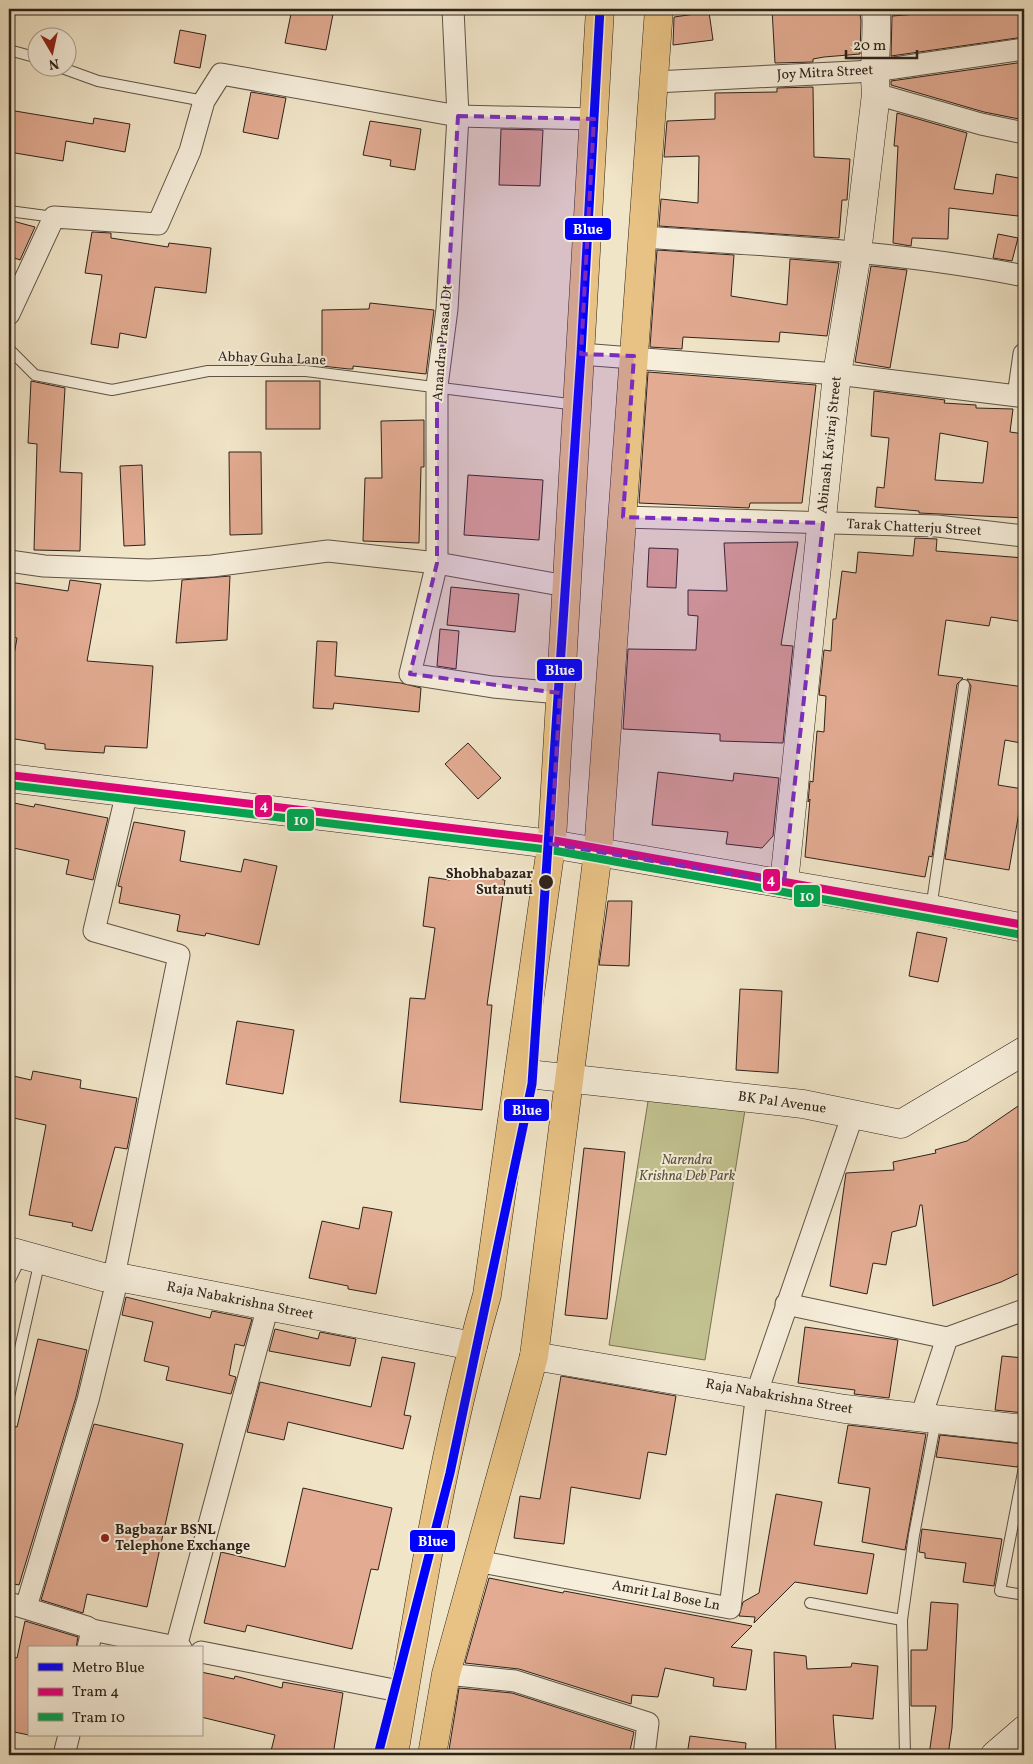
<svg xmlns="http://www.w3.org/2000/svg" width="1033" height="1764" viewBox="0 0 1033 1764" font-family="Vollkorn,serif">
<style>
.green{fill:#c2c290;stroke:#787255}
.building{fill:#e2ab92;stroke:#2d221a;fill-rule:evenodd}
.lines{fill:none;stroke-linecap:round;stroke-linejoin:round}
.lane-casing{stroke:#5e5346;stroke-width:12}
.street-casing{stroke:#5e5346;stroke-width:23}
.secondary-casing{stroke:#2d221a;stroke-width:29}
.primary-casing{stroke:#2d221a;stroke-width:29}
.lane{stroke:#f6eedb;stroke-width:10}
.street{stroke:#f6eedb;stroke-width:21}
.secondary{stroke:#f6eedb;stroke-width:28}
.primary{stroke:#e8c284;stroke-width:28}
.tram-1-casing{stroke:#f6eedb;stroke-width:11}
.tram-2-casing{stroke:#f6eedb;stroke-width:11}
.tram-1{stroke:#e5007d;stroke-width:8}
.tram-2{stroke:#00a651;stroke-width:8}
.metro-1-casing{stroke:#f6eedb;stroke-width:12}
.metro-1{stroke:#00f;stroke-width:9}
.marked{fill:#7b2cbf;fill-opacity:0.2;stroke:#7b2cbf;stroke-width:4;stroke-dasharray:10 6;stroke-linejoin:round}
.stop-dot{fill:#2d221a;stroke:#f6eedb;stroke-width:2}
.poi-dot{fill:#8f2418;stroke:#f6eedb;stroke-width:2}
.labels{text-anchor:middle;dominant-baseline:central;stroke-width:4;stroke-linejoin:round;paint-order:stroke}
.street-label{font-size:14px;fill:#2d221a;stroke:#f6eedb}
.stop-label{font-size:14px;font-weight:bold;fill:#2d221a;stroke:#f6eedb;text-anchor:end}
.park-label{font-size:14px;font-style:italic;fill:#5a523d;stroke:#f6eedb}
.poi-label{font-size:14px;font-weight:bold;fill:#2d221a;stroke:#f6eedb;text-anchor:start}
.line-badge{stroke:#f6eedb;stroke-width:2}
.badge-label{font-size:14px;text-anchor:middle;font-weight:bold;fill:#fff}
</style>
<rect width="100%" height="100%" fill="#f1e5c8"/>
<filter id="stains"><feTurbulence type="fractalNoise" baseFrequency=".004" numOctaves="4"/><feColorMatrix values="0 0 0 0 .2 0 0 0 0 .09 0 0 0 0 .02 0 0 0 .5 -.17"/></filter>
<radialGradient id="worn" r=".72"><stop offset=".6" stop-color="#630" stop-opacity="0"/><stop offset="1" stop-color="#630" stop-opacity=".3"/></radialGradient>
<polygon class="green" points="649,1095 745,1110 705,1360 609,1345"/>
<g class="building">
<polygon points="292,9 334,9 326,50 285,43"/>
<polygon points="772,9 859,9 861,20 860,54 824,57 813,59 813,62 775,63"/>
<polygon points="942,9 1024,9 1024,37 891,56 892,16 942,12"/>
<polygon points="709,12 713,40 673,45 674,17"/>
<polygon points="180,30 206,35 200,68 174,63"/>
<polygon points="1024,62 1024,120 984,112 891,85 891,81"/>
<polygon points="813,87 814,157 850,159 847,200 842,200 839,238 659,226 661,199 698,203 699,156 664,157 667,121 715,119 715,93 777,92 777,88"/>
<polygon points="251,92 286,98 278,139 243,132"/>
<polygon points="9,110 93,124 94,118 130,124 125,152 66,141 63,161 9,152"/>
<polygon points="897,113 967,133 954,189 993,194 996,174 1024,179 1018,216 949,208 948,239 912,238 911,246 893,243 898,146 894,146"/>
<polygon points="370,121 421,129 415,170 390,166 391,160 363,155"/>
<polygon points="501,129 543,130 540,186 499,185"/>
<polygon points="9,220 35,227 20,260 9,256"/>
<polygon points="92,232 111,233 111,238 168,247 169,243 211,248 206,293 155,287 146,338 120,333 118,348 91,344 102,275 85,273"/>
<polygon points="998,234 1018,238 1012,261 993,258"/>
<polygon points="657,250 734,255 731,296 787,305 790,259 839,263 827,336 780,332 779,342 683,337 682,349 650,347"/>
<polygon points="871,266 907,270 890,368 855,362"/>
<polygon points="370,303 434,310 426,374 353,366 353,369 349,369 322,366 322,310 369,309"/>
<polygon points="648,372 816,385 802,503 750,503 749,508 639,503"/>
<polygon points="31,381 65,388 60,472 82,473 80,551 34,550 37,444 28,443"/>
<rect x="266" y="381" width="54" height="48"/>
<path d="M874 391 945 400 944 403 976 405V408L1013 409 1010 432 1024 434V518L919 513V511L875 507 877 487 884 488 889 438 871 436ZM940 433 988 442 983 483 935 480Z"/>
<polygon points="424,420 424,467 421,467 419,543 363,541 365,478 382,478 381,421"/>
<polygon points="229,452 261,452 262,534 230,535"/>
<polygon points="142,465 145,545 124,546 120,466"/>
<polygon points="468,475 543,480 539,540 464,535"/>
<polygon points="915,538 937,539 936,551 1024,558 1024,622 991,617 989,626 946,620 938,675 963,678 957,684 932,857 929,856 925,877 805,857 810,799 808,802 810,781 813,782 817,731 824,732 826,696 819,695 824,650 831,651 833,619 836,619 842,571 856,573 858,552 913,556"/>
<polygon points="798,542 781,645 793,646 783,743 720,741 720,734 623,729 628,649 696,650 698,616 688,615 688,590 727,591 724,543"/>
<polygon points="649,548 678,549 676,588 647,587"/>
<polygon points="230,576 227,640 176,643 182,580"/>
<polygon points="70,580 101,584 87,661 153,666 147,748 105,746 104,753 71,751 45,749 45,744 9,738 9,683 17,638 9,636 9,582 68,591"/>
<polygon points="451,587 519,594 515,632 447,625"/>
<polygon points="440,629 459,631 456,669 437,666"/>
<polygon points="317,641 337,642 335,676 401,683 421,688 419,712 334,703 333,709 313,708"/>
<polygon points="967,679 1024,687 1024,722 1021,743 1005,740 998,785 1023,789 1009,870 945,859 971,686"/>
<polygon points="468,743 501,778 478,799 445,764"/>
<polygon points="658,772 733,781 734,773 779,778 773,836 762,848 726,844 728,832 652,825"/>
<polygon points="9,802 34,807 35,804 108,818 93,880 66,874 69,860 9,847"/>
<polygon points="134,822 185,831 180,861 241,872 244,859 277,866 259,945 206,933 205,936 177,931 180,915 119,903 122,887 118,886"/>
<polygon points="451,873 505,880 487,1005 492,1005 482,1110 400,1102 410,998 425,999 435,928 423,926 429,877 450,880"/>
<polygon points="608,901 632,901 629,966 599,965"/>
<polygon points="917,932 947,938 938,982 909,976"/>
<polygon points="740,989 782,991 778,1073 736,1070"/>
<polygon points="237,1021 294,1030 283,1094 226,1084"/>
<polygon points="33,1071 81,1080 80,1088 137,1098 127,1149 115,1147 92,1231 72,1226 73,1223 29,1215 46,1125 9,1117 9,1075 31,1080"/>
<polygon points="1024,1102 1024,1229 1022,1272 1001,1282 933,1306 922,1205 920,1205 916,1226 892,1232 886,1265 873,1263 867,1294 830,1286 846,1173 894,1170 893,1162 936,1153 935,1150 967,1141"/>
<polygon points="584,1148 625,1152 607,1319 565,1315"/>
<polygon points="363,1207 392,1212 376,1294 348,1289 348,1286 309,1278 322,1221 359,1229"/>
<polygon points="126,1297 210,1318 212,1311 252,1319 244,1346 235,1344 229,1375 236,1377 231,1394 166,1380 169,1367 144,1361 153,1322 122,1315"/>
<polygon points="805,1327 898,1340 889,1398 854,1394 855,1390 798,1383"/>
<polygon points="275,1329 318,1339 320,1332 356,1339 350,1366 269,1351"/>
<polygon points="38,1339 87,1350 76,1397 19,1585 9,1583 9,1437 11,1426 17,1427"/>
<polygon points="1002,1356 1024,1358 1024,1413 995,1410"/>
<polygon points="382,1357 415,1363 404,1415 411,1416 403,1449 288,1422 284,1440 247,1432 260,1382 371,1407"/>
<polygon points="561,1376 676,1396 666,1455 648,1452 640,1499 571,1487 564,1544 514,1538 520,1496 540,1499"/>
<polygon points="94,1424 183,1444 147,1607 87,1594 83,1613 41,1600"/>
<polygon points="848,1425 926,1434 905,1550 862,1542 870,1488 838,1483"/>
<polygon points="940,1435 1023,1444 1021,1461 1017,1467 936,1457"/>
<polygon points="303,1488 392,1508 378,1570 371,1569 352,1649 247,1625 245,1632 204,1623 221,1552 285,1567"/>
<polygon points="776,1494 822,1502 814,1545 874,1554 867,1594 795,1582 754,1623 755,1617 739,1616 743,1602 759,1593"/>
<polygon points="922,1529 1002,1539 994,1586 963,1582 966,1563 925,1558 925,1553 919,1552"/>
<polygon points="489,1578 563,1593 564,1591 752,1626 731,1647 752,1650 746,1690 713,1686 714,1678 665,1668 658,1697 632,1695 631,1704 519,1669 465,1663"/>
<polygon points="931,1602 958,1604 952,1728 948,1755 929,1755 936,1706 911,1706 911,1650 927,1650"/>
<polygon points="25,1621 78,1637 76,1648 29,1648 29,1735 9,1731 9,1702 12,1683 9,1683 9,1675 12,1657 17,1658"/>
<polygon points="774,1652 806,1656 807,1669 851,1667 852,1663 878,1666 873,1719 833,1715 836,1755 810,1755 810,1753 776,1754"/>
<polygon points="201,1672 234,1679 235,1676 282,1688 283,1682 343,1693 333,1755 270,1755 275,1735 201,1717"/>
<polygon points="459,1688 512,1693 634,1732 629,1755 475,1755 449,1750"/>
<polygon points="690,1736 746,1743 745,1755 687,1755"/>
</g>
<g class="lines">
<defs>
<g id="lane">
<polyline points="9,50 38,58"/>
<polyline points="62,68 98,81 204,101"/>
<polyline points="9,211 54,217"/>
<polyline points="9,349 35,375 112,390 208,371 306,371 577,405"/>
<polyline points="931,909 964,685"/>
<polyline points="9,1282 22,1255"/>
<polyline points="9,1397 40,1260"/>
<polyline points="1024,1467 1000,1591 1024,1595"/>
<polyline points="810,1603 902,1620"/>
<polyline points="905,1755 902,1620 914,1535 936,1420"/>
</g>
<g id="street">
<polyline points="453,9 458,116 447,309 437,386 437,563 410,674 493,687 560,693"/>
<polyline points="655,82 874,71 1024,49"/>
<polyline points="876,94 981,124 1024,133"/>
<path d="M642 237C769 245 899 251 1024 276"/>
<polyline points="9,314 54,217 158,224 190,151 204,101 221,74 458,116 594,119"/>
<polyline points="581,354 837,374 1018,396 1024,354"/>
<polyline points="623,517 937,526 1024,536"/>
<polyline points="9,561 44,566 149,570 212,566 328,551 437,563 566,586"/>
<polyline points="114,1276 179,955 94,931 127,792"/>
<polyline points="786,1304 947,1338"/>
<polyline points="921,1417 947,1338 1024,1310"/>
<polyline points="476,1561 730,1608 757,1392 853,1114"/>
<polyline points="9,1603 87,1627 92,1630 181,1648"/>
<polyline points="26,1607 88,1400 118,1277"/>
<polyline points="176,1647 268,1306"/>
<polyline points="88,1648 92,1630"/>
<polyline points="201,1652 404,1692"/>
<polyline points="446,1674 515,1681 648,1723 644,1755"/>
<polyline points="64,1755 69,1735"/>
</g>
<g id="secondary">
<polyline points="9,778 551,844 931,909 1024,928"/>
<path d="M784 883 837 374 857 253 876 94C873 66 878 38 876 9"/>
<polyline points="519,1073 803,1104 901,1124 1024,1051"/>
<polyline points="9,1251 103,1277 118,1277 473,1346"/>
<polyline points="534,1356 845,1409 1024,1429"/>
<polyline points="995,1755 1024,1730"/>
</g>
<g id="primary">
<path d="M394 1755C419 1601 444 1445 487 1295L552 840 600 9"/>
<polyline points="432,1755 446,1674 534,1356 598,852 659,9"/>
</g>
</defs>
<use href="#lane" class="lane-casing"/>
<use href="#street" class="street-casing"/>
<use href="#secondary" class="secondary-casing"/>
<use href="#primary" class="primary-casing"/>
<use href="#lane" class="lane"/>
<use href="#street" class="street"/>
<use href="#secondary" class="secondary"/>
<use href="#primary" class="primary"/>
<defs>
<polyline id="tram-1" points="9,775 552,840 1024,925"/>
<polyline id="tram-2" points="9,785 551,850 1022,935"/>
</defs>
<use href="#tram-1" class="tram-1-casing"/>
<use href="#tram-2" class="tram-2-casing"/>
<use href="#tram-1" class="tram-1"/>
<use href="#tram-2" class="tram-2"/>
<defs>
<polyline id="metro-1" points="378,1755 450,1473 532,1084 581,354 600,9"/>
</defs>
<use href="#metro-1" class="metro-1-casing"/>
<use href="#metro-1" class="metro-1"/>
</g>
<path class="marked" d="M458 116 594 119 581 354 634 356 623 517 823 523 784 883 551 844 560 693 410 674 437 563V386L447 309Z"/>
<circle class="stop-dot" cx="546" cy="882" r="8"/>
<circle class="poi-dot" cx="105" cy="1538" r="5"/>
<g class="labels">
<g class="street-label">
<text transform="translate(825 73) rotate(-3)">Joy Mitra Street</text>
<text transform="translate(443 343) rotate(-85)">Anandra Prasad Dt</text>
<text transform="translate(272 359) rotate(2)">Abhay Guha Lane</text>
<text transform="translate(830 445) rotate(-84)">Abinash Kaviraj Street</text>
<text transform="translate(914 528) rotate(3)">Tarak Chatterju Street</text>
<text transform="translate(782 1103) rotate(8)">BK Pal Avenue</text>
<text transform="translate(240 1301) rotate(11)">Raja Nabakrishna Street</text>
<text transform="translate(779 1397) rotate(10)">Raja Nabakrishna Street</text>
<text transform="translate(666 1596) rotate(11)">Amrit Lal Bose Ln</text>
</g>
<g class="stop-label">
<text x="533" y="874">Shobhabazar<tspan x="533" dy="16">Sutanuti</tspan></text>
</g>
<g class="park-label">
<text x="687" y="1160">Narendra<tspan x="687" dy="16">Krishna Deb Park</tspan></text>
</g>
<g class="poi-label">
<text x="115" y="1530">Bagbazar BSNL<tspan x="115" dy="16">Telephone Exchange</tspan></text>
</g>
</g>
<g class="line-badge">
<rect x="564" y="217" width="48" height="24" rx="5" fill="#00f"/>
<rect x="536" y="658" width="47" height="24" rx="5" fill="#00f"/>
<rect x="254" y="794" width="19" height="24" rx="5" fill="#e5007d"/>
<rect x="286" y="808" width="29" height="24" rx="5" fill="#00a651"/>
<rect x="762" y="868" width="19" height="24" rx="5" fill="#e5007d"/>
<rect x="793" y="884" width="28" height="24" rx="5" fill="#00a651"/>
<rect x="503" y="1098" width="47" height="24" rx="5" fill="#00f"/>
<rect x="409" y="1529" width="47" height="24" rx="5" fill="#00f"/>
</g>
<g class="badge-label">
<text x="588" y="234">Blue</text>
<text x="560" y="675">Blue</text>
<text x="264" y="810">4</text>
<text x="301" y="825">10</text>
<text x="771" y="884">4</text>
<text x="807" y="901">10</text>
<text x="527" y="1115">Blue</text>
<text x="433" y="1546">Blue</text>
</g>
<rect width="1033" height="1764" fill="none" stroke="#f1e5c8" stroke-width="30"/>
<rect x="10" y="10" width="1013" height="1744" fill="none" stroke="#2d221a" stroke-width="2.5"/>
<rect x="15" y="15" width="1003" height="1734" fill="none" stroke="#2d221a"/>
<rect x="28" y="1646" width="175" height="90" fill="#f6eedb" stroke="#a69c8e"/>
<rect x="38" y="1663" width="25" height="8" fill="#0000ff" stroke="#a69c8e"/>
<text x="72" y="1672" font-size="15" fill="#2d221a">Metro Blue</text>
<rect x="38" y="1688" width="25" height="8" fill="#e5007d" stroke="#a69c8e"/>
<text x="72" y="1696" font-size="15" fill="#2d221a">Tram 4</text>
<rect x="38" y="1713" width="25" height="8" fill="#00a651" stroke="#a69c8e"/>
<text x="72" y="1722" font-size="15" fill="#2d221a">Tram 10</text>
<g transform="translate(52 52) rotate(171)"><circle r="24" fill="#f6eedb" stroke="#a69c8e"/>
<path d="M0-4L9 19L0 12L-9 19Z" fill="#8f2418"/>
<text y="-8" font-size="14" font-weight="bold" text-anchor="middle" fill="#2d221a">N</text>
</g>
<path d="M846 50v8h71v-8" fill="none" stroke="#2d221a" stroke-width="2.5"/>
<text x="853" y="50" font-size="15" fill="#2d221a" stroke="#f6eedb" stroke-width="4" paint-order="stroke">20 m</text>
<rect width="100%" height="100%" filter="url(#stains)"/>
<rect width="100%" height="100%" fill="url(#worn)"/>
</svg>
